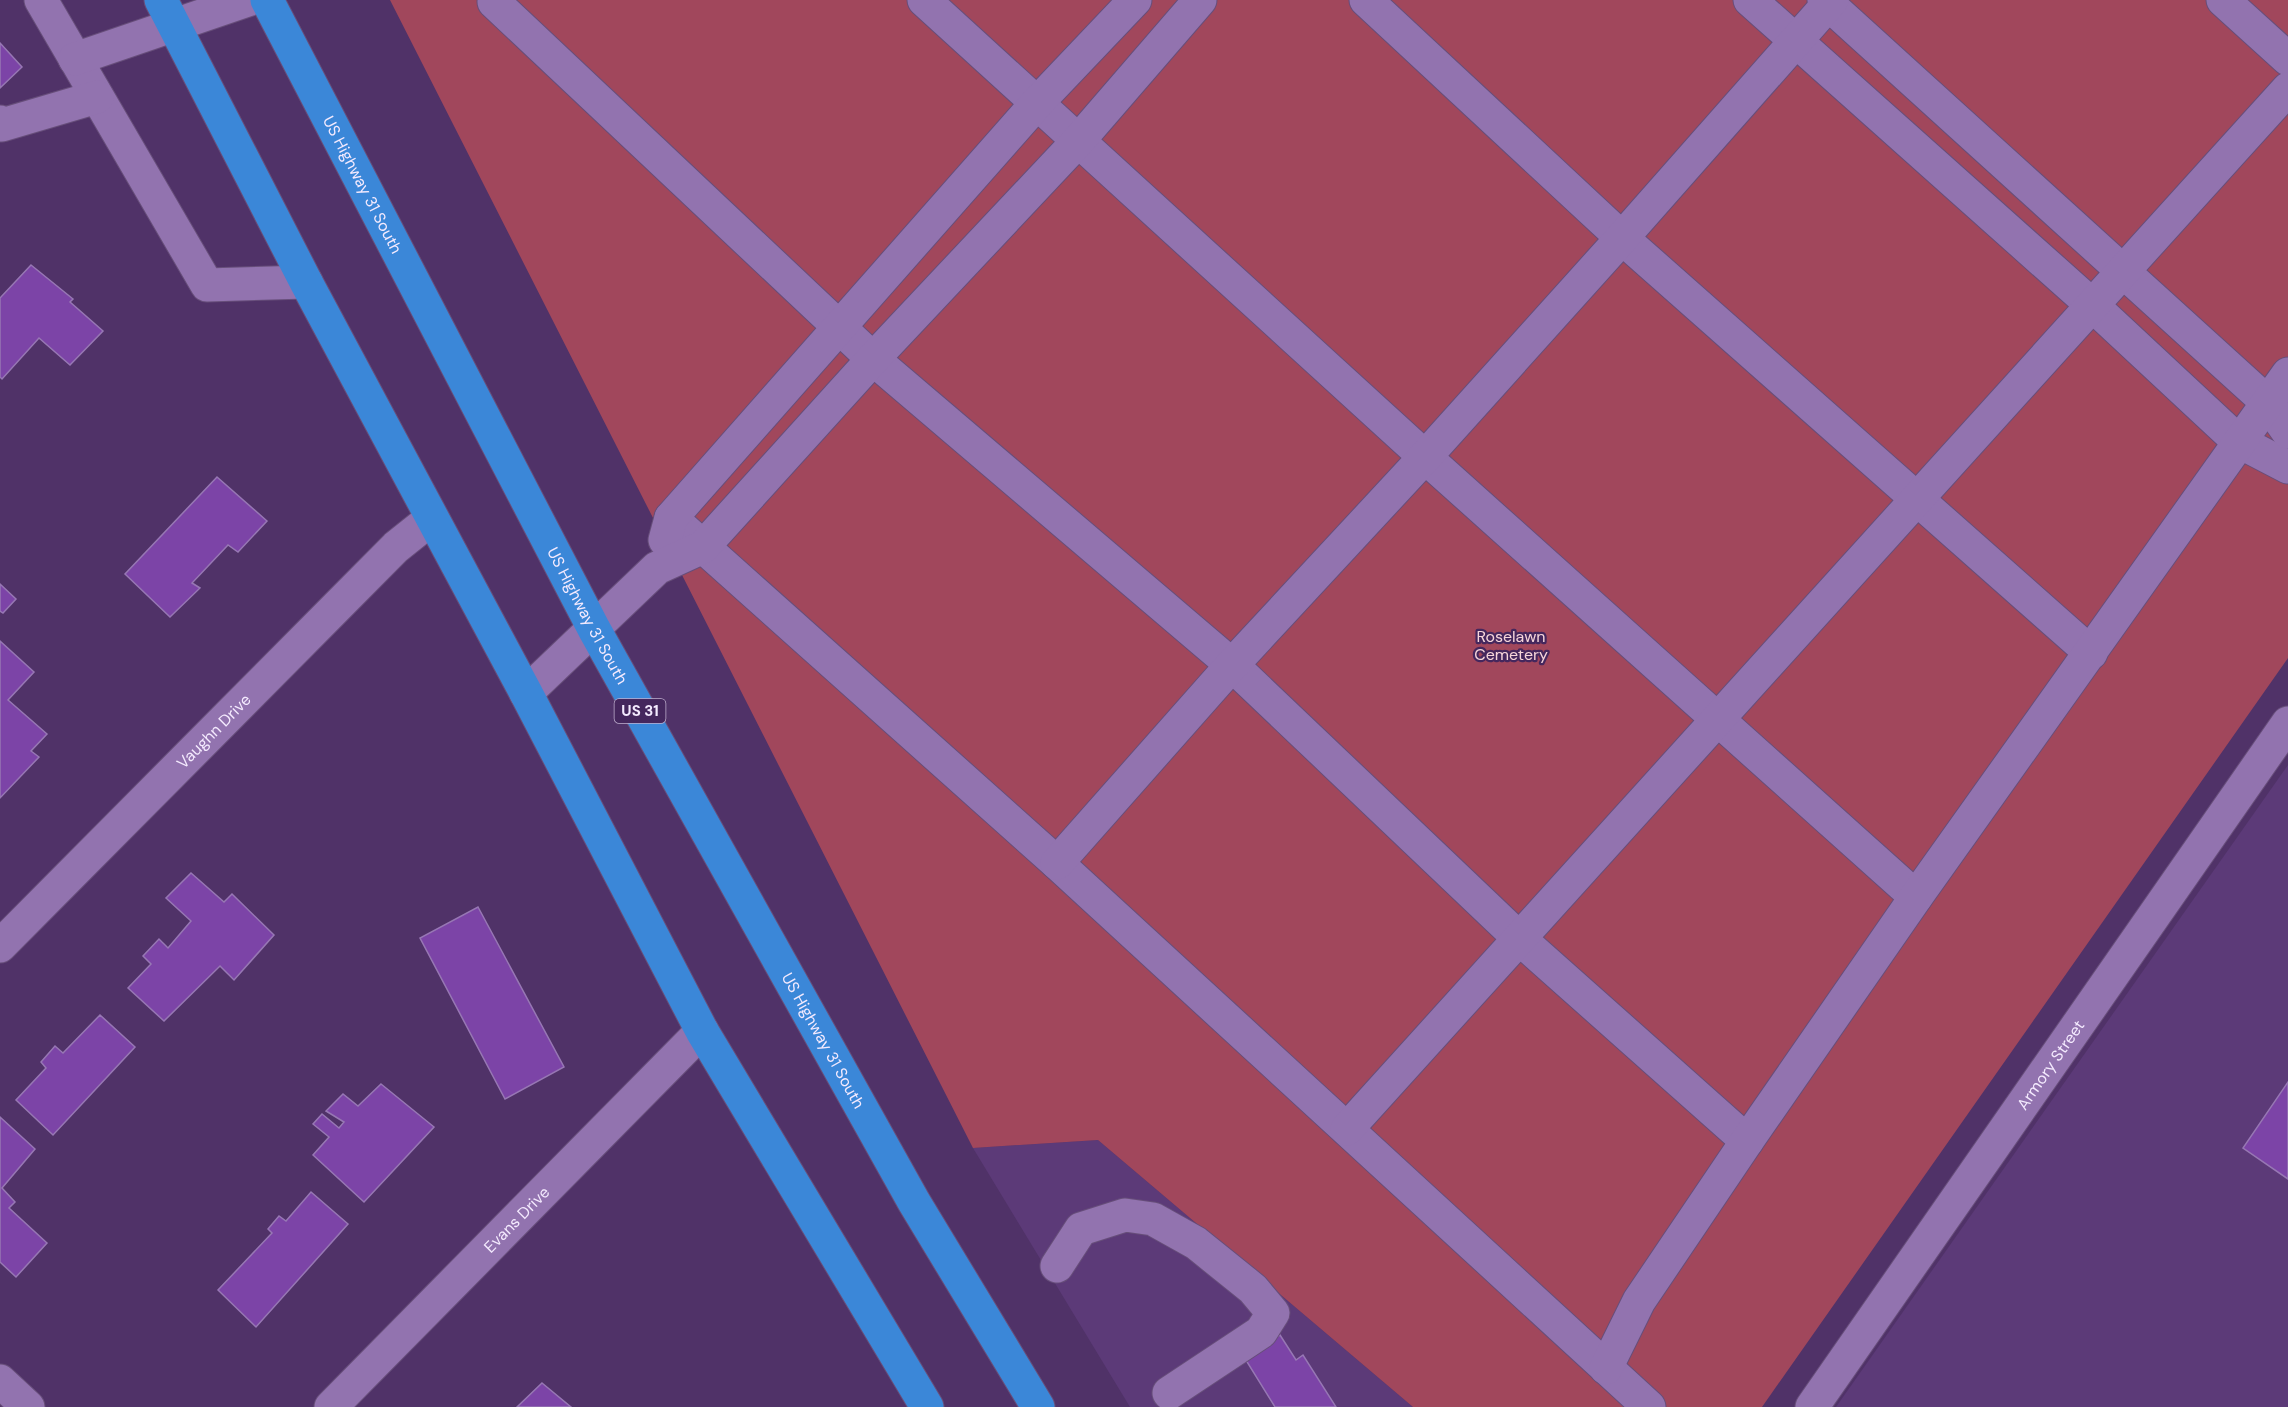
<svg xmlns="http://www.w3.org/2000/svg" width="2288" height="1407" viewBox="0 0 2288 1407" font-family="'DM Sans',sans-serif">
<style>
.built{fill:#5c3a78}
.green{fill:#a1475c}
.building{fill:#7c44a7;stroke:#9777b4;stroke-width:1.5}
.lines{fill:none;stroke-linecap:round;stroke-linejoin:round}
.minor-casing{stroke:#674e7a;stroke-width:35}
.major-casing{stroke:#674e7a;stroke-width:35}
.minor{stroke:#9273af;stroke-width:33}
.major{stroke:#3b87d8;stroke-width:33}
.labels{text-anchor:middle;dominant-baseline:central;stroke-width:4.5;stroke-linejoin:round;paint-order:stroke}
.shield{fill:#45275d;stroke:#c0b0ce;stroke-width:1.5}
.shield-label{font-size:15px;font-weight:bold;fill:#f4eafe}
.street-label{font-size:16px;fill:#f4eafe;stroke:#45275d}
.park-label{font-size:16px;fill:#f7d6da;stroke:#45275d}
</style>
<rect width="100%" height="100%" fill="#503268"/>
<g class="built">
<polygon points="2288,765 2288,1407 1836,1407"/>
<polygon points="1098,1140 1413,1407 1130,1407 973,1148"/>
</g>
<polygon class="green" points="390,0 2288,0 2288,658 1762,1407 1413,1407 1098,1140 973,1148"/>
<g class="building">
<polygon points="0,43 22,67 0,88"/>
<polygon points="31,265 73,299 70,302 103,331 70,365 39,338 2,379 0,377 0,298"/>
<polygon points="217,477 267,521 238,552 228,545 192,583 200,588 170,617 125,574"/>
<polygon points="0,584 16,599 3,613 0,611"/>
<polygon points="0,641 34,672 8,700 47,734 31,751 39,757 0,798"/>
<polygon points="191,873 224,902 232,894 274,935 234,980 220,966 164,1021 128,988 151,964 143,956 159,939 168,948 191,921 166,898"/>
<polygon points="478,907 564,1067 505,1099 420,938"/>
<polygon points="100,1015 135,1047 53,1135 16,1100 46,1068 41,1062 55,1046 63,1053"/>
<polygon points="2288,1082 2288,1179 2243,1148"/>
<polygon points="381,1084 434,1127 364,1202 313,1155 329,1137 313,1124 322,1114 339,1128 344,1122 326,1111 343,1094 358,1106"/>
<polygon points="0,1117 35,1149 2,1188 15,1202 9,1208 47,1243 16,1277 0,1262"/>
<polygon points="311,1192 348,1224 256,1327 218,1290 272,1233 268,1229 279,1216 286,1221"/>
<polygon points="1280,1335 1296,1360 1303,1355 1336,1407 1275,1407 1244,1357"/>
<polygon points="542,1383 571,1407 517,1407"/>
</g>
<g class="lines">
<defs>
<g id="minor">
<polyline points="41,0 207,285 306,282"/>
<polyline points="496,0 494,2 873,359 1232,665 1520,939 1747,1141"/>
<polyline points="924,0 1425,457 1916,897"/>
<polyline points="1366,0 1622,238 2091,653"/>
<polyline points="1750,0 2092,305 2238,441 2288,467"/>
<polyline points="1824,0 2267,402 2288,432"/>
<polyline points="2223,0 2288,59"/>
<polyline points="75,59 248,0"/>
<polyline points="0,122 2,125 97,97"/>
<polyline points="671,518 1057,863 1649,1407"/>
<polyline points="665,540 671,518 1037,103 1135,0"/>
<polyline points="526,693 657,568 703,547 873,359 1079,140 1200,0"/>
<polyline points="1057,863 1232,665 1425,457 1622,238 1832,0"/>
<path id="s1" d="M0 946 396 547 431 519"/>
<polyline points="1347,1129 2288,89"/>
<polyline points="1057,1266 1081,1229 1125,1215 1153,1219 1196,1243 1253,1289 1273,1313 1261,1332 1169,1393"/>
<polyline points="1606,1368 1639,1301 1747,1141 1916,897 2288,374"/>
<polyline points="0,1381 28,1407"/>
<path id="s2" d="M331 1407 702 1031"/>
<path id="s3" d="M1812 1407 2288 723"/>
</g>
<g id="major">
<polyline points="161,0 306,282 526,693 702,1031 927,1407"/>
<path id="s4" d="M267 0 594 629 914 1202 1038 1407"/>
</g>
</defs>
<use href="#minor" class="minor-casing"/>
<use href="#major" class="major-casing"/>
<use href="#minor" class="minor"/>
<use href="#major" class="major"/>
</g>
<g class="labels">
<rect class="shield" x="614.5" y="699" width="51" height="24" rx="4.5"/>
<g class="shield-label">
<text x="640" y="711">US 31</text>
</g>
<g class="street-label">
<text stroke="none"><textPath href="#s4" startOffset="208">US Highway 31 South</textPath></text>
<text stroke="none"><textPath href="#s4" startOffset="694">US Highway 31 South</textPath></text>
<text stroke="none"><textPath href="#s1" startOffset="303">Vaughn Drive</textPath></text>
<text stroke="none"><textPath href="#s4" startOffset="1180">US Highway 31 South</textPath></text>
<text stroke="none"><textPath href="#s3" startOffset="417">Armory Street</textPath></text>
<text stroke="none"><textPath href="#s2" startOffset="264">Evans Drive</textPath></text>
</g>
<g class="park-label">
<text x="1511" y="636">Roselawn<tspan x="1511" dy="18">Cemetery</tspan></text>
</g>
</g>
</svg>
